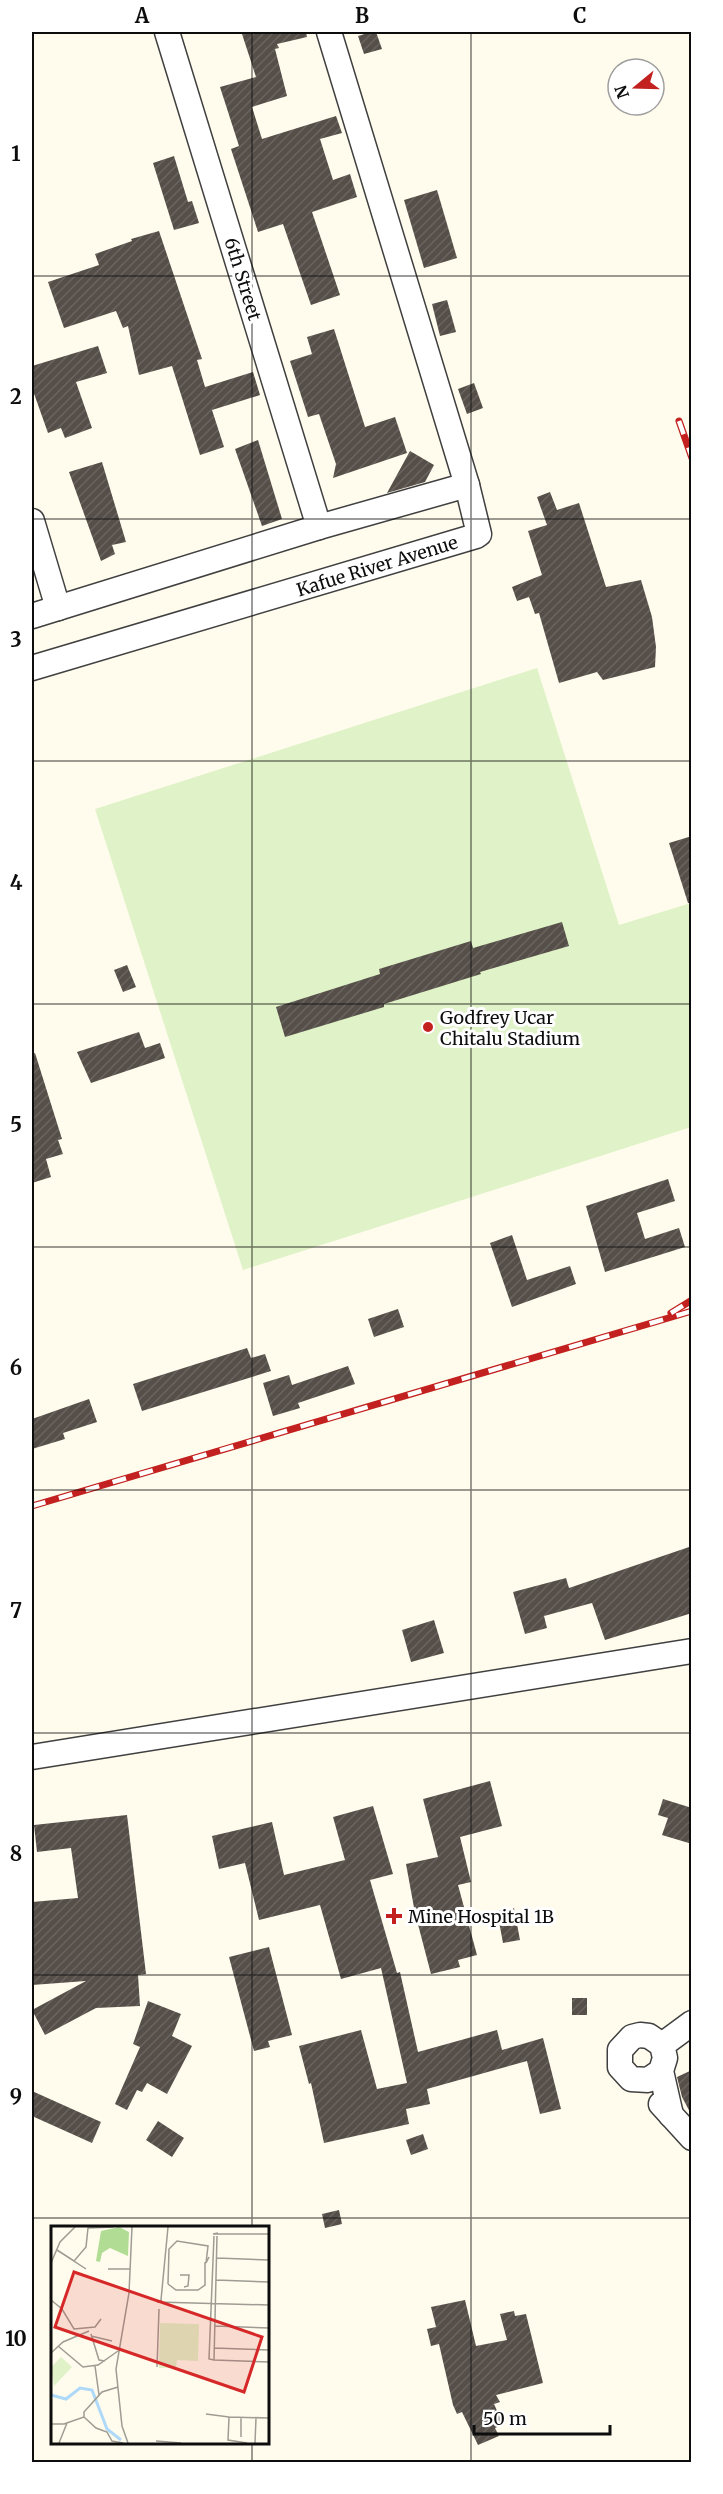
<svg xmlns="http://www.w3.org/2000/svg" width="723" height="2494" viewBox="0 0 723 2494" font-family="Merriweather,serif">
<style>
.pitch{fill:#e0f2c7}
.building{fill:url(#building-hatch)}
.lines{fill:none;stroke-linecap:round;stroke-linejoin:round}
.minor-casing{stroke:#404040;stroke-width:27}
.minor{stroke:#fff;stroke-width:24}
.rail-casing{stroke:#c2211f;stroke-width:7}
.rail{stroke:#fff;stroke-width:4.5;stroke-dasharray:14;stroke-linecap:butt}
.grid{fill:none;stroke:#0d0d0d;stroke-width:1.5;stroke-opacity:0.55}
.poi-dot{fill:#c2211f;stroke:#fff;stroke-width:2}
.labels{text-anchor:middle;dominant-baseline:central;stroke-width:6;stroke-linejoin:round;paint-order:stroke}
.street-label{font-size:18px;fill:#0d0d0d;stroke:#fff}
.poi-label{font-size:18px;fill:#0d0d0d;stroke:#fff;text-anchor:start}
.inset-river{fill:none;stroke:#afd9f8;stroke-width:3}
.inset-road{fill:none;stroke:#9e9c93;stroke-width:1.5}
.view{fill:#d62828;fill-opacity:0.15;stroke:#d62828;stroke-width:3}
.inset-edge{fill:none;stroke:#0d0d0d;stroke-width:3}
.neatline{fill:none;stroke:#0d0d0d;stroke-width:2}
.grid-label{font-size:20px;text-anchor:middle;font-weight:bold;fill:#0d0d0d}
</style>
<defs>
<pattern id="building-hatch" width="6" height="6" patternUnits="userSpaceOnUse" patternTransform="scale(1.5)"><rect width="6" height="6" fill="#564f49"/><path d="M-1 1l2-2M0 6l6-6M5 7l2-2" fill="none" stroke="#69645f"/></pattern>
</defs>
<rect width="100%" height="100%" fill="#fffced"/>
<polygon class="pitch" points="537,668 619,925 691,903 691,1127 243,1270 95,809"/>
<g class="building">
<polygon points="250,32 306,32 307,37 277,44 279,48 275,49 287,96 252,107 262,139 336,116 342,133 320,139 333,180 350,174 357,197 312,212 340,295 311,305 283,224 258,232 231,149 239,146 220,87 256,77 242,34"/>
<polygon points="371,32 376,32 382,49 364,54 358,36"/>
<polygon points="174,156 188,202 192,201 199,223 174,230 153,163"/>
<polygon points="437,190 457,258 424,268 404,200"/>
<polygon points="159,231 202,359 197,360 205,387 253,372 260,395 212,410 224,447 200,455 172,366 139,375 128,326 123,328 116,311 64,328 48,282 99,265 95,254 132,241 131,239"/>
<polygon points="447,300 456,332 440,336 432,304"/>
<polygon points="334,329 365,427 395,417 407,453 333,478 336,464 319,414 308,417 290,361 312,354 307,337"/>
<polygon points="98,346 107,373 76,382 92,428 65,438 61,428 48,433 32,388 32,366"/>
<polygon points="474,383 483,408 467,414 458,389"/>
<polygon points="258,440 282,519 262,526 235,449"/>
<polygon points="410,451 434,465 425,482 387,493"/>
<polygon points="102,462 126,542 112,545 115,554 101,561 69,472"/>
<polygon points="550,492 557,510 579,503 606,587 641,580 652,617 656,647 655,667 603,680 597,672 559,683 539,613 535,614 529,597 517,601 512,587 542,575 528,531 547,525 537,497"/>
<polygon points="692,836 692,903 688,903 669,843"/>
<polygon points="562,922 569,946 480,972 481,974 384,1004 384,1007 285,1037 276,1007 380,974 379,969 471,941 473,948"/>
<polygon points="127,965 136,987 123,992 114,970"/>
<polygon points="139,1032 145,1048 160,1043 165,1058 91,1083 77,1052"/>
<polygon points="35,1053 62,1139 58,1140 63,1154 46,1159 51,1177 32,1183 32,1054"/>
<polygon points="668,1179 675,1201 637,1213 645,1239 679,1228 685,1247 605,1272 586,1206"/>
<polygon points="512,1235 527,1280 570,1266 576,1284 512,1307 490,1243"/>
<polygon points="398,1309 404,1327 374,1337 368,1319"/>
<polygon points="247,1348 251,1358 265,1354 271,1371 142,1411 133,1384"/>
<polygon points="348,1366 355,1384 298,1403 300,1408 273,1416 263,1383 289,1375 292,1385"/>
<polygon points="89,1399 97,1422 63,1433 65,1439 32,1449 32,1419"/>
<polygon points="692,1546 692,1613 605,1640 592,1603 544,1616 547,1628 525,1634 513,1592 566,1578 569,1588"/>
<polygon points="434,1620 444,1653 411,1662 402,1630"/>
<polygon points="490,1781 502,1826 460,1837 471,1882 458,1885 477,1955 458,1960 460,1967 431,1974 415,1913 406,1864 438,1857 423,1799"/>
<polygon points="663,1799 692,1808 692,1844 662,1835 668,1818 658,1815"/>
<polygon points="373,1806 393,1874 370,1880 397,1973 400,1972 418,2052 497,2030 502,2050 543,2038 561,2109 540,2114 527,2061 427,2089 430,2104 406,2109 409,2124 324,2143 311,2083 309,2084 299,2046 361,2030 377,2089 407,2083 381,1968 341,1979 320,1905 259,1920 245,1863 219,1869 212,1836 272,1822 284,1875 345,1860 333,1817"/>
<polygon points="127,1815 146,1974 138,1975 140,2006 96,2008 45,2035 32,2010 86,1981 32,1985 32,1902 78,1898 71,1848 37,1852 34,1825"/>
<polygon points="514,1908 520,1940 503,1943 497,1911"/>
<polygon points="269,1947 292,2035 268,2041 270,2047 254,2051 229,1957"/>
<rect x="572" y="1998" width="15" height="17"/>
<polygon points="148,2001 181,2014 172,2036 192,2046 167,2094 147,2083 142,2092 137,2090 127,2110 115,2104 140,2047 133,2044"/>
<polygon points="692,2070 692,2116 682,2097 677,2077"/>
<polygon points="32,2091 101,2122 92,2143 32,2116"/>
<polygon points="158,2121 184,2138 172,2157 146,2140"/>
<polygon points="423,2134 428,2149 411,2155 406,2140"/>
<polygon points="339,2210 342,2224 325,2228 322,2214"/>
<polygon points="465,2300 476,2346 507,2340 500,2314 514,2311 515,2316 526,2314 543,2383 496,2395 500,2402 494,2404 503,2424 495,2428 499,2436 478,2445 462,2412 457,2414 453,2405 439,2344 431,2346 427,2329 436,2327 431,2307"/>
</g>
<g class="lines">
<defs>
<g id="minor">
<polyline points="167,32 319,527"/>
<polyline points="32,521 58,608"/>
<polyline points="32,616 319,527 467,485"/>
<polyline points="32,668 476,536 479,534 467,485 329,32"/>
<polyline points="32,1757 692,1651"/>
<polyline points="662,2045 692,2023"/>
<polyline points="661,2071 648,2080 631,2079 620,2067 620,2050 632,2037 640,2035 649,2036 662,2045 665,2058 661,2071 671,2115"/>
<polyline points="661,2104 692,2138"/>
</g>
</defs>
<use href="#minor" class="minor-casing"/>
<use href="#minor" class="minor"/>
<defs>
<g id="rail">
<polyline points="679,421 692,458"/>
<polyline points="671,1313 692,1300"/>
<polyline points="32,1506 692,1311"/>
</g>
</defs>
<use href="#rail" class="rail-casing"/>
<use href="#rail" class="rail"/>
</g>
<path class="grid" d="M252 32V2227M471 32V2462M32 276H692M32 519H692M32 761H692M32 1004H692M32 1247H692M32 1490H692M32 1733H692M32 1975H692M32 2218H692M252 2442V2462"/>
<g class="poi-dot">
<circle cx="428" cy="1027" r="6"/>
<path d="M391 1907h6v6h6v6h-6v6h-6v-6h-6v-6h6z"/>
</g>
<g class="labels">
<g class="street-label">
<text transform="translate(243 279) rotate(73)">6th Street</text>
<text transform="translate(377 566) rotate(-17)">Kafue River Avenue</text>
</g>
<g class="poi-label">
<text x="440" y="1017">Godfrey Ucar<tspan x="440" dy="21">Chitalu Stadium</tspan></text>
<text x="408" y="1916">Mine Hospital 1B</text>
</g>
</g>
<g transform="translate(51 2226)">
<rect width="218" height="218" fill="#fffced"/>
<path d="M68 1 78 6 77 30 59 22 51 27 49 36 45 35 50 5Z" fill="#b0dc93"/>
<path d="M109 97 148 98 147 135 126 134 125 142H108ZM10 131 21 141 3 160 0 141Z" fill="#e0f2c7"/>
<path class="inset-river" d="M0 169 15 173 29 162 41 164 56 203 70 214"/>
<path class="inset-road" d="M167 7 162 8H218M6 24 23 35M166 32 218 34M0 37 9 16 24 1M35 43 23 35 35 21 37 2 62 1M57 43H79M129 49H138L137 60 133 61M165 54 218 56M117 58 118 23 126 15 157 20 155 37 158 31M117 58 125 64H147L154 59V36M0 74 11 83 23 103 44 101 50 93M110 74 117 1M111 74 106 76 218 79M164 100 218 102M40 108 48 134 54 135M40 110 61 115M7 120 32 141 47 139 67 125M163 122 218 124M0 127 12 116 38 105M163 134 158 133 163 10M163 134 166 10M163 134 218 136M44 140 48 169M106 141 108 83M155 188 178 191M33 191 45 202 56 206 61 215 72 217M0 198H13L33 191V186L51 166 67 161M190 211V191M105 215 130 217M8 217 16 197M77 217 71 200 65 143 78 67 81 1M196 217 177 214 178 191 218 192M204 217 205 192"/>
<path class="view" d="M23 46 211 111 193 166 4 101Z"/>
<rect width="218" height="218" class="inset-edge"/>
</g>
<rect width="723" height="2494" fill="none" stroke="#ffffff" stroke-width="66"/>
<g transform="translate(636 87) rotate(251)"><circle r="28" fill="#ffffff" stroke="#9e9e9e" stroke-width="1.5"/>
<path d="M0-4.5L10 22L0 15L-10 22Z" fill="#c2211f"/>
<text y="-9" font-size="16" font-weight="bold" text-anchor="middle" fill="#0d0d0d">N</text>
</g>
<path d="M474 2425v9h136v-9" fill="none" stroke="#0d0d0d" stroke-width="3"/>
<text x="483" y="2425" font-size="18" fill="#0d0d0d" stroke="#ffffff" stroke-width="4.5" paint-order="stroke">50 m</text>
<rect x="33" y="33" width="657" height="2428" class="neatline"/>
<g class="grid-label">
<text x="142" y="23">A</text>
<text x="362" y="23">B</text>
<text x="580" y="23">C</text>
<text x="16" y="161">1</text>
<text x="16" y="404">2</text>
<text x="16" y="647">3</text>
<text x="16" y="890">4</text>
<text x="16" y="1132">5</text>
<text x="16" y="1375">6</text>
<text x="16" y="1618">7</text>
<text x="16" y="1861">8</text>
<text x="16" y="2104">9</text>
<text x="16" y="2346">10</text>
</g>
</svg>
